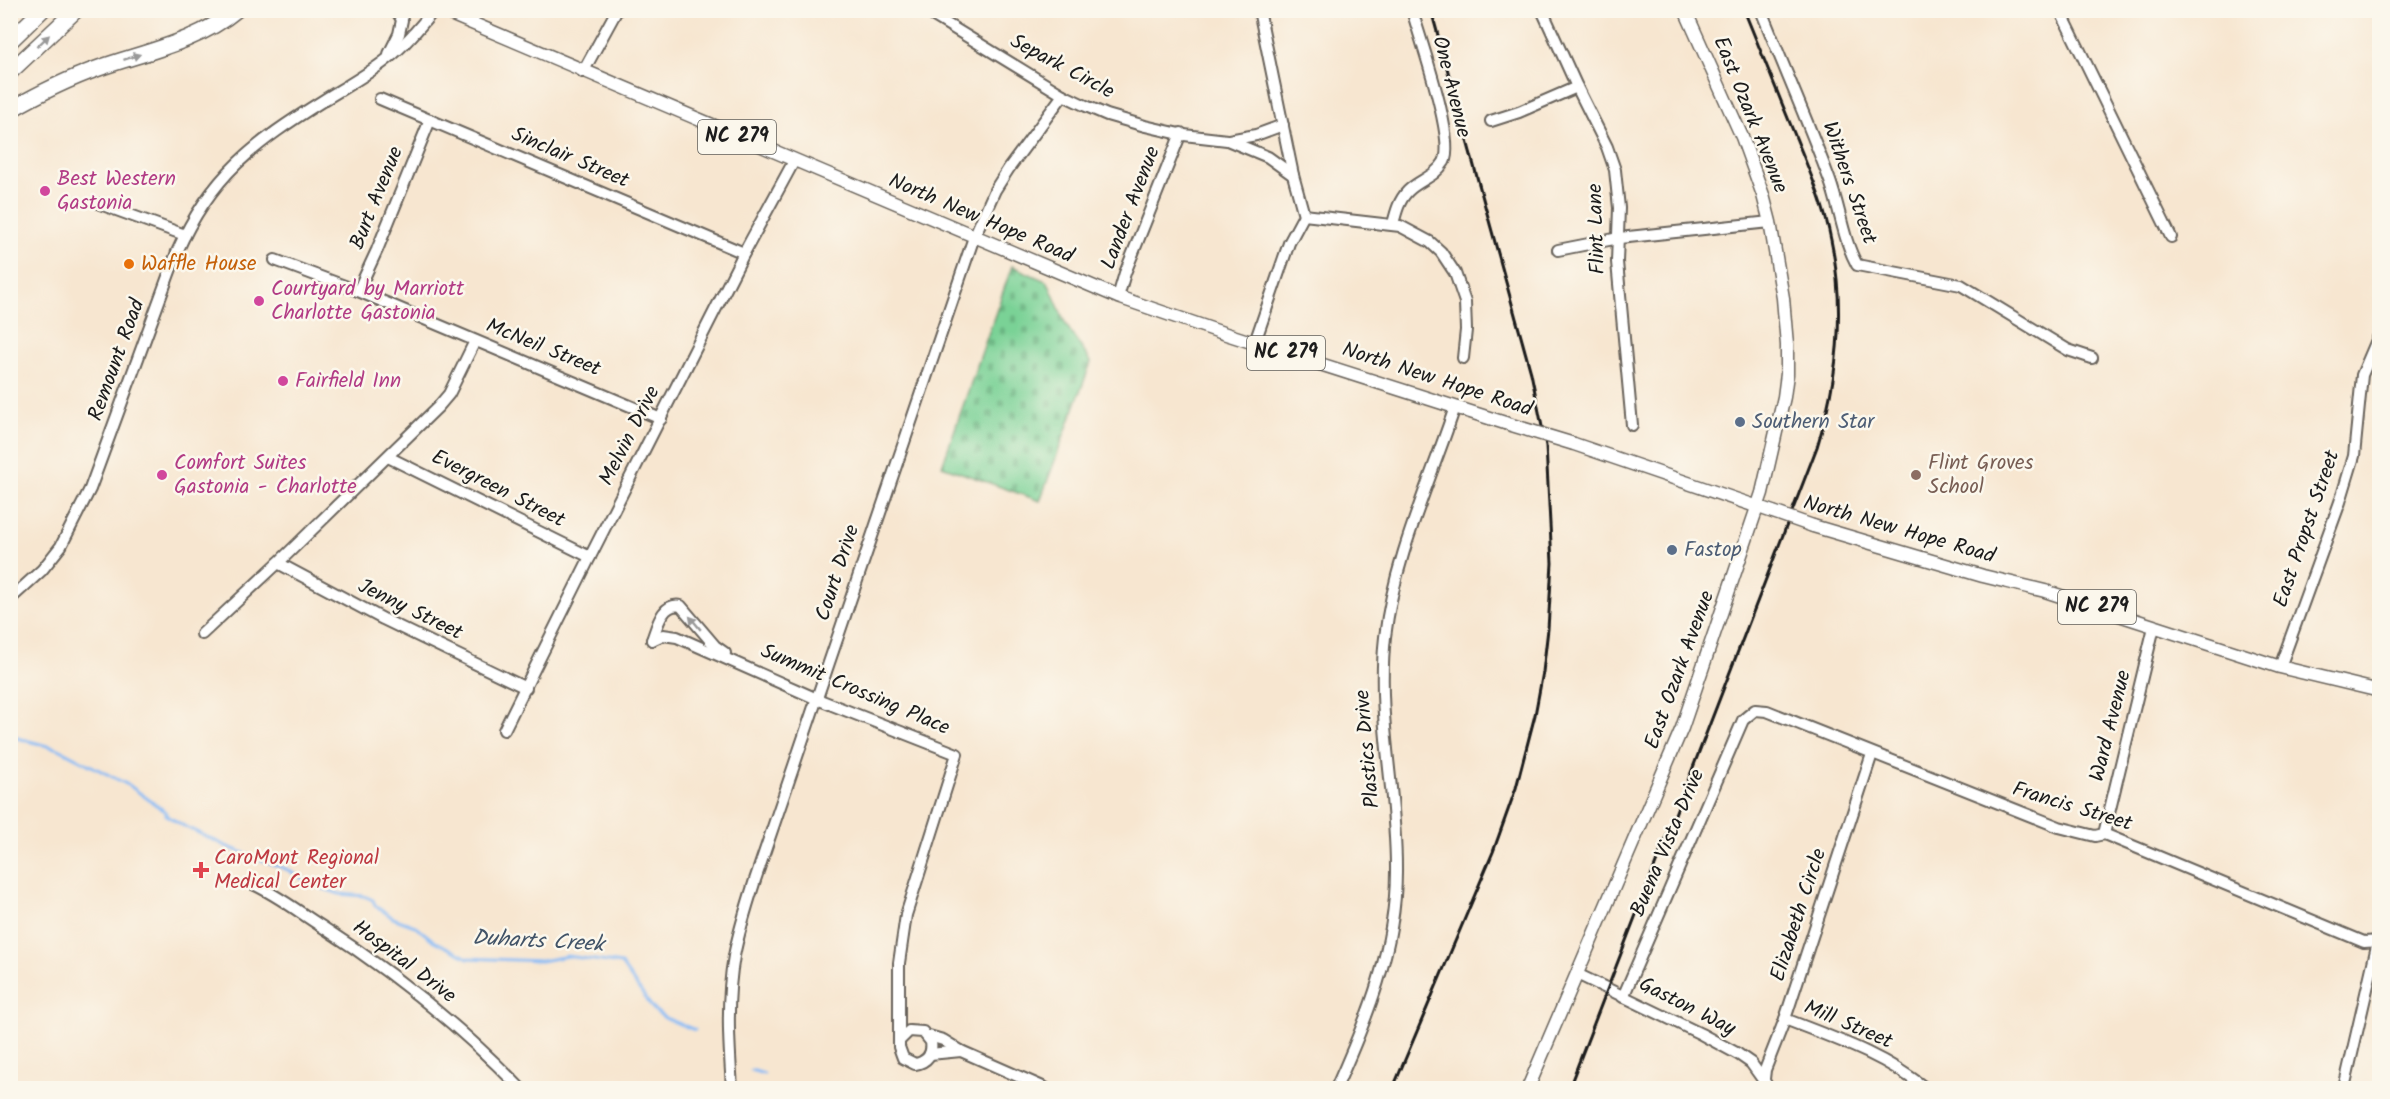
<svg xmlns="http://www.w3.org/2000/svg" width="2390" height="1099" viewBox="0 0 2390 1099" font-family="Kalam,sans-serif">
<style>
.cemetery{fill:url(#cemetery-stones);stroke:#4b7759;stroke-width:1.5}
.lines{fill:none;stroke-linecap:round;stroke-linejoin:round}
.stream{stroke:#88bbf5;stroke-width:3}
.minor-casing{stroke:#69635b;stroke-width:14}
.major-casing{stroke:#69635b;stroke-width:15}
.highway-casing{stroke:#69635b;stroke-width:18}
.minor{stroke:#fff;stroke-width:10}
.major{stroke:#fff;stroke-width:12}
.highway{stroke:#fff;stroke-width:15}
.rail{stroke:#1c1c1c;stroke-width:3}
.major-bridge-casing{stroke:#69635b;stroke-width:15;stroke-linecap:butt}
.major-bridge{stroke:#fff;stroke-width:12}
.oneway{fill:#999}
.hotel-dot{fill:#d1479c;stroke:#fbf7ec;stroke-width:2}
.food-dot{fill:#e8710a;stroke:#fbf7ec;stroke-width:2}
.service-dot{fill:#5c6f8a;stroke:#fbf7ec;stroke-width:2}
.education-dot{fill:#8d6e63;stroke:#fbf7ec;stroke-width:2}
.health-dot{fill:#e0444e;stroke:#fbf7ec;stroke-width:2}
.labels{text-anchor:middle;dominant-baseline:central;stroke-width:5;stroke-linejoin:round;paint-order:stroke}
.shield{fill:#fbf7ec;stroke:#5f5e5a;stroke-width:1.5}
.shield-label{font-size:20px;font-weight:bold;fill:#1c1c1c}
.street-label{font-size:21px;fill:#1c1c1c;stroke:#fbf7ec}
.hotel-label{font-size:21px;fill:#b23c85;stroke:#fbf7ec;text-anchor:start}
.food-label{font-size:21px;fill:#c56008;stroke:#fbf7ec;text-anchor:start}
.service-label{font-size:21px;fill:#4e5e75;stroke:#fbf7ec;text-anchor:start}
.education-label{font-size:21px;fill:#785e54;stroke:#fbf7ec;text-anchor:start}
.health-label{font-size:21px;fill:#be3a42;stroke:#fbf7ec;text-anchor:start}
.water-label{font-size:22px;font-style:italic;fill:#425468;stroke:#fbf7ec}
</style>
<defs>
<pattern id="cemetery-stones" width="16" height="16" patternUnits="userSpaceOnUse" patternTransform="scale(1.5)"><rect width="16" height="16" fill="#7ad296"/><path d="M2 7V4a2 2 0 0 1 4 0v3zM10 15v-3a2 2 0 0 1 4 0v3z" fill="#69b481"/></pattern>
</defs>
<rect width="100%" height="100%" fill="#fbf7ec"/>
<filter id="ink" filterUnits="userSpaceOnUse"><feTurbulence type="fractalNoise" baseFrequency=".0167" numOctaves="2"/><feDisplacementMap in="SourceGraphic" scale="12" xChannelSelector="R" yChannelSelector="G"/><feConvolveMatrix kernelMatrix="1 2 1 2 8 2 1 2 1" color-interpolation-filters="sRGB"/></filter>
<filter id="wash" filterUnits="userSpaceOnUse"><feTurbulence type="fractalNoise" baseFrequency=".008" numOctaves="4" result="noise"/><feDisplacementMap in="SourceGraphic" scale="24" xChannelSelector="R" yChannelSelector="G"/><feGaussianBlur stdDeviation="1.35" result="paint"/><feColorMatrix in="noise" values="0 0 0 0 0 0 0 0 0 0 0 0 0 0 0 0 0 1.4 0 .05"/><feComposite in="paint" operator="in"/></filter>
<g filter="url(#wash)">
<rect width="100%" height="100%" fill="#f7e6d0"/>
<polygon class="cemetery" points="1012,266 1048,282 1066,325 1091,362 1040,501 942,466"/>
<g class="lines">
<g class="stream">
<polyline points="10,736 59,749 130,786 166,812 166,815 184,826 228,847 286,869 315,886 340,894 364,896 373,900 375,905 393,918 415,926 434,941 468,958 541,961 568,956 621,964 654,1010 665,1018 695,1030"/>
<polyline points="751,1070 764,1074"/>
</g>
</g>
</g>
<g filter="url(#ink)">
<g class="lines">
<defs>
<g id="minor">
<polyline points="924,10 1063,95 1086,106 1107,115 1145,126 1184,135 1227,140 1268,157 1293,175 1304,215"/>
<polyline points="1259,10 1293,175"/>
<polyline points="1542,10 1577,87 1607,147 1615,170 1619,208 1617,262 1632,425"/>
<path d="M1761 10C1784 68 1809 124 1830 181 1840 209 1843 239 1857 265L1961 285 2068 350 2092 358"/>
<polyline points="2060,10 2171,237"/>
<polyline points="389,54 399,34 402,20 396,10"/>
<polyline points="583,72 617,10"/>
<polyline points="380,99 744,253"/>
<polyline points="1491,121 1519,112 1577,87"/>
<polyline points="1229,140 1256,135 1283,125"/>
<polyline points="100,204 185,235"/>
<polyline points="1304,215 1400,226 1430,242 1441,252 1455,273 1465,302 1466,330 1463,358"/>
<path d="M1393 224C1396 212 1399 200 1408 191 1419 180 1435 177 1444 162 1456 140 1420 39 1412 10"/>
<polyline points="1558,250 1619,238 1770,222"/>
<polyline points="275,260 358,291 661,419"/>
<polyline points="358,291 377,250 430,120"/>
<polyline points="1118,297 1125,273 1181,133"/>
<polyline points="1255,342 1289,243 1304,215"/>
<polyline points="388,457 590,557"/>
<polyline points="278,563 383,619 526,688"/>
<path d="M10 599 42 570 61 546 90 489 177 252C211 175 255 143 324 100 345 87 367 75 386 60 404 46 419 28 434 10"/>
<polyline points="202,634 278,563 438,407 449,394 475,341"/>
<path d="M652 640 663 635 677 637 817 699 957 754 906 915 899 963V1047L903 1058 915 1064C927 1062 933 1054 931 1042L923 1032 909 1031 899 1041"/>
<path d="M652 640C657 627 662 602 681 606L715 646 725 653"/>
<polyline points="2280,667 2340,502 2354,456 2362,375 2380,333"/>
<polyline points="504,730 590,557 744,253 794,161"/>
<polyline points="2104,834 2154,627"/>
<path d="M251 883C276 894 299 912 321 926 394 973 460 1026 520 1088"/>
<polyline points="1577,974 1701,1034 1738,1054 1751,1063 1766,1084"/>
<polyline points="1623,997 1743,720 1755,710 1767,711 2059,827 2095,836 2104,834 2364,942 2380,941"/>
<path d="M1785 1019C1836 1039 1882 1054 1925 1088"/>
<polyline points="929,1036 943,1040 961,1051 1045,1088"/>
<polyline points="930,1054 961,1051"/>
<path d="M732 1088C729 1044 726 1000 734 956 739 930 747 905 755 880L974 237 995 190 1009 168 1063 95"/>
<path d="M1336 1088C1367 1019 1396 948 1396 872 1397 792 1376 717 1385 637 1394 558 1430 482 1455 407"/>
<polyline points="1763,1088 1765,1070 1785,1019 1872,754"/>
<polyline points="2344,1088 2380,933"/>
</g>
<g id="major">
<polyline points="441,10 1118,297 1223,333 1505,423"/>
<polyline points="1574,444 1773,512"/>
<polyline points="1813,526 1983,576 2045,591 2280,667 2380,691"/>
<polyline points="1528,1088 1682,728 1762,493 1784,397 1787,374 1787,345 1783,298 1770,222 1763,195 1742,137 1685,10"/>
</g>
<g id="highway">
<polyline points="10,41 42,10"/>
<polyline points="10,72 76,10"/>
<path d="M10 110C38 94 68 79 99 68 144 52 198 42 236 10"/>
</g>
</defs>
<use href="#minor" class="minor-casing"/>
<use href="#major" class="major-casing"/>
<use href="#highway" class="highway-casing"/>
<use href="#minor" class="minor"/>
<use href="#major" class="major"/>
<use href="#highway" class="highway"/>
<g class="rail">
<polyline points="1393,1088 1493,852 1516,788 1535,715 1543,672 1548,629 1552,563 1546,446 1531,373 1431,10"/>
<path d="M1569 1088 1817 447C1838 379 1846 311 1831 240 1824 203 1808 168 1794 133 1777 92 1761 51 1744 10"/>
</g>
<defs>
<g id="major-bridge">
<polyline points="1505,423 1574,444"/>
<polyline points="1773,512 1813,526"/>
</g>
</defs>
<use href="#major-bridge" class="major-bridge-casing"/>
<use href="#major-bridge" class="major-bridge"/>
</g>
<defs><path id="oneway-solid" d="M-6-.8H1V-3.2L6.5 0L1 3.2V.8H-6Z" transform="scale(1.5)"/></defs>
<g class="oneway">
<use href="#oneway-solid" transform="translate(43 41) rotate(-43)"/>
<use href="#oneway-solid" transform="translate(132 57) rotate(-18)"/>
<use href="#oneway-solid" transform="translate(695 623) rotate(-130)"/>
</g>
</g>
<g class="hotel-dot">
<circle cx="45" cy="191" r="6"/>
<circle cx="259" cy="301" r="6"/>
<circle cx="283" cy="381" r="6"/>
<circle cx="162" cy="475" r="6"/>
</g>
<circle class="food-dot" cx="129" cy="264" r="6"/>
<g class="service-dot">
<circle cx="1740" cy="422" r="6"/>
<circle cx="1672" cy="550" r="6"/>
</g>
<circle class="education-dot" cx="1916" cy="475" r="6"/>
<path class="health-dot" d="M198 861h6v6h6v6h-6v6h-6v-6h-6v-6h6z"/>
<g class="labels">
<g class="shield">
<rect x="698" y="120" width="78" height="34" rx="4.5"/>
<rect x="1247" y="336" width="78" height="34" rx="4.5"/>
<rect x="2058" y="590" width="78" height="34" rx="4.5"/>
</g>
<g class="shield-label">
<text x="737" y="137">NC 279</text>
<text x="1286" y="353">NC 279</text>
<text x="2097" y="607">NC 279</text>
</g>
<g class="street-label">
<text transform="translate(1062 67) rotate(28)">Separk Circle</text>
<text transform="translate(1451 87) rotate(76)">One Avenue</text>
<text transform="translate(1750 115) rotate(68)">East Ozark Avenue</text>
<text transform="translate(570 158) rotate(23)">Sinclair Street</text>
<text transform="translate(1849 183) rotate(71)">Withers Street</text>
<text transform="translate(377 198) rotate(-68)">Burt Avenue</text>
<text transform="translate(1131 208) rotate(-69)">Lander Avenue</text>
<text transform="translate(981 219) rotate(23)">North New Hope Road</text>
<text transform="translate(1597 229) rotate(-92)">Flint Lane</text>
<text transform="translate(543 348) rotate(22)">McNeil Street</text>
<text transform="translate(117 360) rotate(-70)">Remount Road</text>
<text transform="translate(1437 380) rotate(18)">North New Hope Road</text>
<text transform="translate(630 436) rotate(-63)">Melvin Drive</text>
<text transform="translate(498 489) rotate(27)">Evergreen Street</text>
<text transform="translate(2307 529) rotate(-71)">East Propst Street</text>
<text transform="translate(1899 530) rotate(16)">North New Hope Road</text>
<text transform="translate(838 573) rotate(-72)">Court Drive</text>
<text transform="translate(410 610) rotate(26)">Jenny Street</text>
<text transform="translate(1680 670) rotate(-70)">East Ozark Avenue</text>
<text transform="translate(855 690) rotate(23)">Summit Crossing Place</text>
<text transform="translate(2111 726) rotate(-76)">Ward Avenue</text>
<text transform="translate(1368 749) rotate(-95)">Plastics Drive</text>
<text transform="translate(2072 807) rotate(17)">Francis Street</text>
<text transform="translate(1668 843) rotate(-67)">Buena Vista Drive</text>
<text transform="translate(1799 915) rotate(-72)">Elizabeth Circle</text>
<text transform="translate(404 962) rotate(37)">Hospital Drive</text>
<text transform="translate(1687 1007) rotate(27)">Gaston Way</text>
<text transform="translate(1848 1025) rotate(23)">Mill Street</text>
</g>
<g class="hotel-label">
<text x="57" y="179">Best Western<tspan x="57" dy="24">Gastonia</tspan></text>
<text x="271" y="289">Courtyard by Marriott<tspan x="271" dy="24">Charlotte Gastonia</tspan></text>
<text x="295" y="381">Fairfield Inn</text>
<text x="174" y="463">Comfort Suites<tspan x="174" dy="24">Gastonia - Charlotte</tspan></text>
</g>
<g class="food-label">
<text x="141" y="264">Waffle House</text>
</g>
<g class="service-label">
<text x="1752" y="422">Southern Star</text>
<text x="1684" y="550">Fastop</text>
</g>
<g class="education-label">
<text x="1928" y="463">Flint Groves<tspan x="1928" dy="24">School</tspan></text>
</g>
<g class="health-label">
<text x="214" y="858">CaroMont Regional<tspan x="214" dy="24">Medical Center</tspan></text>
</g>
<g class="water-label">
<text transform="translate(538 942) rotate(3)">Duharts Creek</text>
</g>
</g>
<rect width="2390" height="1099" fill="none" stroke="#fbf7ec" stroke-width="36"/>
</svg>
